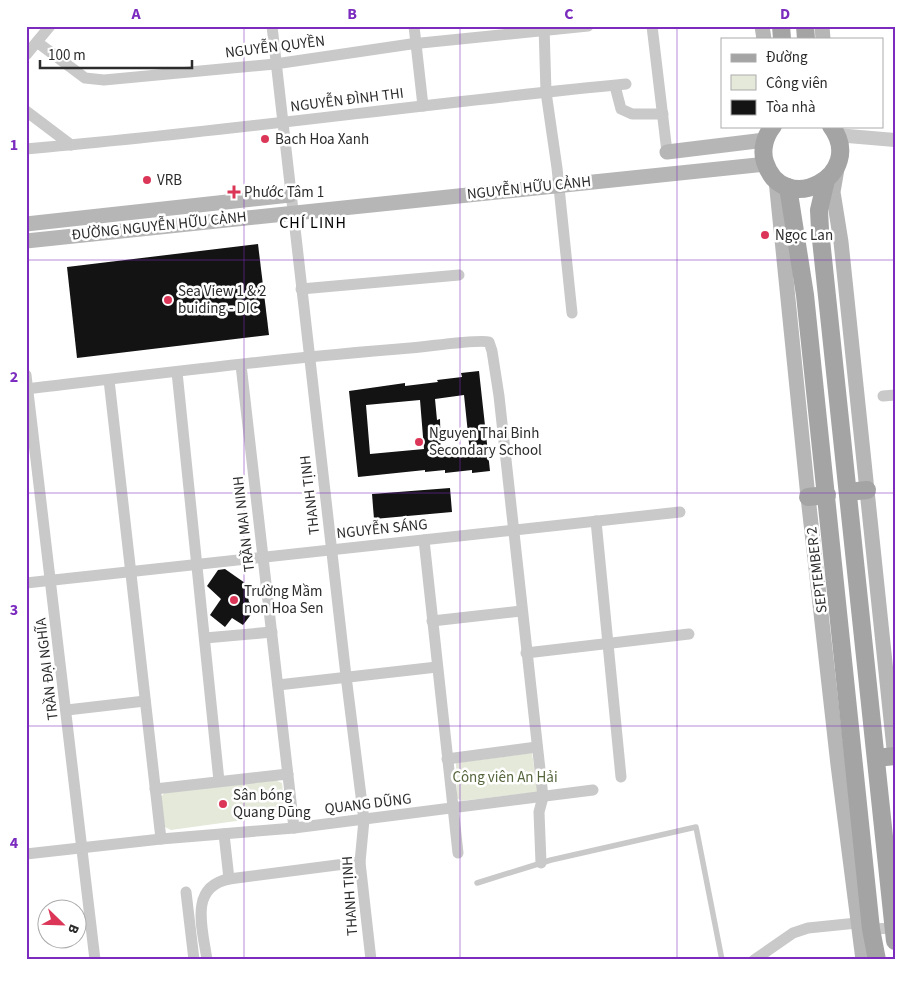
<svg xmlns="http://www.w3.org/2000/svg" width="921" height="986" viewBox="0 0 921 986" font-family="'Source Sans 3',sans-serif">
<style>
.green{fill:#e4e9da}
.building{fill:#131313;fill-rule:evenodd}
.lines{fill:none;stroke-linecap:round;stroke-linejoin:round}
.service{stroke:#c9c9c9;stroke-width:5.5}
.minor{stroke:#c9c9c9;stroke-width:11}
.tertiary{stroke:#c9c9c9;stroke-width:14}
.secondary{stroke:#b6b6b6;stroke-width:15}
.primary{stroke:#a4a4a4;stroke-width:18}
.grid{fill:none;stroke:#7b2cbf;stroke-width:1;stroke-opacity:0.55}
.poi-dot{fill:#db3657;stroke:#fff;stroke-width:2}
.labels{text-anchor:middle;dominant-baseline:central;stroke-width:5;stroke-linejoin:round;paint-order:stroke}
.street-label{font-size:15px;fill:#2c2c2c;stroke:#fff}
.poi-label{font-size:15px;fill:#2c2c2c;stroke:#fff;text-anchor:start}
.park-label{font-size:15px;fill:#55653c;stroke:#fff}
.neighbourhood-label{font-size:16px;letter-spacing:1px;fill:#000;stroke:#fff}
.neatline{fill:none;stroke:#7b2cbf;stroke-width:2}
.grid-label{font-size:16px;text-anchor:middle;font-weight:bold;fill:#7b2cbf}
</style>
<rect width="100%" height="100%" fill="#fff"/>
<g class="green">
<polygon points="532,753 538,792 461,801 457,798 456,763"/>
<polygon points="275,780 282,783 285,810 279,815 171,830 163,826 160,798 166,791"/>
</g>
<g class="building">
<polygon points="258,244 269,335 77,358 67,267"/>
<path d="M479 371 490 471 472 473V470L445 473V470L425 472V470L358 477 349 391 405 383V386L438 382 437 380 462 377 461 373ZM464 395 470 453 441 456 440 419 437 420 435 399ZM420 400 424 449 370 454 366 405Z"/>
<polygon points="450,488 452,512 374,519 372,494"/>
<polygon points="225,569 245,583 249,602 256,608 243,625 232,618 225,627 210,615 221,599 207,586 218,570"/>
</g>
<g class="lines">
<polyline class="service" points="477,883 551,860 696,827 722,960"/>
<g class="minor">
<polyline points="272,26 346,676 364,820 360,862 371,960"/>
<polyline points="414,26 423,106"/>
<polyline points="544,26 546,92 557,168 572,313"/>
<polyline points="652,26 667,152"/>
<polyline points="37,42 85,78 104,80 275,64 411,44 588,26"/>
<polyline points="26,55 50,26"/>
<polyline points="615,86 621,109 632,114 663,114"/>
<polyline points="26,111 71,145"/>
<path d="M26 149C227 132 426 103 626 84"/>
<polyline points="301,289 459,275"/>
<polyline points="241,365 294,828"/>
<polyline points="177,372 219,781"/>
<polyline points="26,375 95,960"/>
<polyline points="109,380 161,839"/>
<path d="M26 389C154 374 282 358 410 348 426 347 478 339 489 342L492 351 499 396 543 797 539 812 541 863"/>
<polyline points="883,396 895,395"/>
<polyline points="596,521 621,777"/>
<polyline points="424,540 458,853"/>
<polyline points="26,583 680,512"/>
<polyline points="432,621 521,611"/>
<polyline points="205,638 272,632"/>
<polyline points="526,653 689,634"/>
<polyline points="278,685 437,667"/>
<polyline points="67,710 145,701"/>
<polyline points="447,759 537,747"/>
<polyline points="155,789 288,774"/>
<polyline points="224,834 229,879"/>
<polyline points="26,854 161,839 294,828 593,790"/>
<polyline points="186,892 194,960"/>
<path d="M207 960C203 930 188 887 229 879L360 862"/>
<polyline points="754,960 793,933 808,928 857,923 871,929 895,928"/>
</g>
<polyline class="tertiary" points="836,135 895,140"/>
<g class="secondary">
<polyline points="762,26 764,39"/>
<polyline points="822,26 823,39"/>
<polyline points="667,152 765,140"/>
<polyline points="838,163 833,192 841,242 895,758"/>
<polyline points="776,180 808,497 838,765 863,960"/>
<polyline points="26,224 290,195"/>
<polyline points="26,241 766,164"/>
</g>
<g class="primary">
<polyline points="781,26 782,39"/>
<polyline points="805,26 806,39"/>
<path d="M773 126C765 136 761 150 765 162 783 219 868 175 831 126"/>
<polyline points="826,180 819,210 820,230 895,941"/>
<polyline points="788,187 805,295 871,929 877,960"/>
<polyline points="848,492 867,490"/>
<polyline points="808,497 827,495"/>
<polyline points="876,758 895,756"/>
</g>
</g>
<path class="grid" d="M244 26V960M460 26V960M677 26V960M26 260H895M26 493H895M26 726H895"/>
<g class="poi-dot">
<circle cx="265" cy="139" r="5"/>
<circle cx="147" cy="180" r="5"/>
<path d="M231.5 184.5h5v5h5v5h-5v5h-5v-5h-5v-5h5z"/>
<circle cx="765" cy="235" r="5"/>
<circle cx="168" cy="300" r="5"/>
<circle cx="419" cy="442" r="5"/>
<circle cx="234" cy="600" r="5"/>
<circle cx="223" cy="804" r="5"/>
</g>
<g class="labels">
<g class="street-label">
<text transform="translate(275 47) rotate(-7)">NGUYỄN QUYỀN</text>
<text transform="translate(347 100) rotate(-7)">NGUYỄN ĐÌNH THI</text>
<text transform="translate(529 188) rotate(-6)">NGUYỄN HỮU CẢNH</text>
<text transform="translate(159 226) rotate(-6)">ĐƯỜNG NGUYỄN HỮU CẢNH</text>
<text transform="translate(310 495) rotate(-97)">THANH TỊNH</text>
<text transform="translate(244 524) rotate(-97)">TRẦN MAI NINH</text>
<text transform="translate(382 529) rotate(-6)">NGUYỄN SÁNG</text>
<text transform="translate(817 570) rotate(-97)">SEPTEMBER 2</text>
<text transform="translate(47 669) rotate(-97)">TRẦN ĐẠI NGHĨA</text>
<text transform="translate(368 804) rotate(-7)">QUANG DŨNG</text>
<text transform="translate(350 896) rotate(-94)">THANH TỊNH</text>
</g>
<g class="poi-label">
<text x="275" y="139">Bach Hoa Xanh</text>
<text x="157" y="180">VRB</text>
<text x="244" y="192">Phước Tâm 1</text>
<text x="775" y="235">Ngọc Lan</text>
<text x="178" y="291">Sea View 1 &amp; 2<tspan x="178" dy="17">buiding - DIC</tspan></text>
<text x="429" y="433">Nguyen Thai Binh<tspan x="429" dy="17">Secondary School</tspan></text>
<text x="244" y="591">Trường Mầm<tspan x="244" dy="17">non Hoa Sen</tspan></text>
<text x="233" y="795">Sân bóng<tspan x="233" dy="17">Quang Dũng</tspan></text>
</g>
<g class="park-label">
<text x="505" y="777">Công viên An Hải</text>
</g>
<g class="neighbourhood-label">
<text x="313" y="223">CHÍ LINH</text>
</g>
</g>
<rect width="921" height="986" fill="none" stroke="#ffffff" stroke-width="55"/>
<rect x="721" y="38" width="162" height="90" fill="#ffffff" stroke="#ababab"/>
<rect x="731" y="54" width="25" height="8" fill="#a4a4a4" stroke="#ababab"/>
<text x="766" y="62" font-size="15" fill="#2c2c2c">Đường</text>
<rect x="731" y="75" width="25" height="15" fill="#e4e9da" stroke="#ababab"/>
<text x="766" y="88" font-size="15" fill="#2c2c2c">Công viên</text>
<rect x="731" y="100" width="25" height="15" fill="#131313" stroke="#ababab"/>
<text x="766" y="112" font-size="15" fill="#2c2c2c">Tòa nhà</text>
<g transform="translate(62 924) rotate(113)"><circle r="24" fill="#ffffff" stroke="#ababab"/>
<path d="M0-4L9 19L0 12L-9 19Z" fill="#db3657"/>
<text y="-8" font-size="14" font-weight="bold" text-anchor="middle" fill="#2c2c2c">B</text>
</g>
<path d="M40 60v8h152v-8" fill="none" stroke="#2c2c2c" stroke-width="2.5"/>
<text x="48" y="60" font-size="15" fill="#2c2c2c" stroke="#ffffff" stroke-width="4" paint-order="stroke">100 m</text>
<rect x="28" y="28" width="866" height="930" class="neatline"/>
<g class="grid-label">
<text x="136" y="19">A</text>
<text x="352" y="19">B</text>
<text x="569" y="19">C</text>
<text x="785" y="19">D</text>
<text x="14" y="150">1</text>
<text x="14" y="382">2</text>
<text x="14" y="615">3</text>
<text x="14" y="848">4</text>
</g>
</svg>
